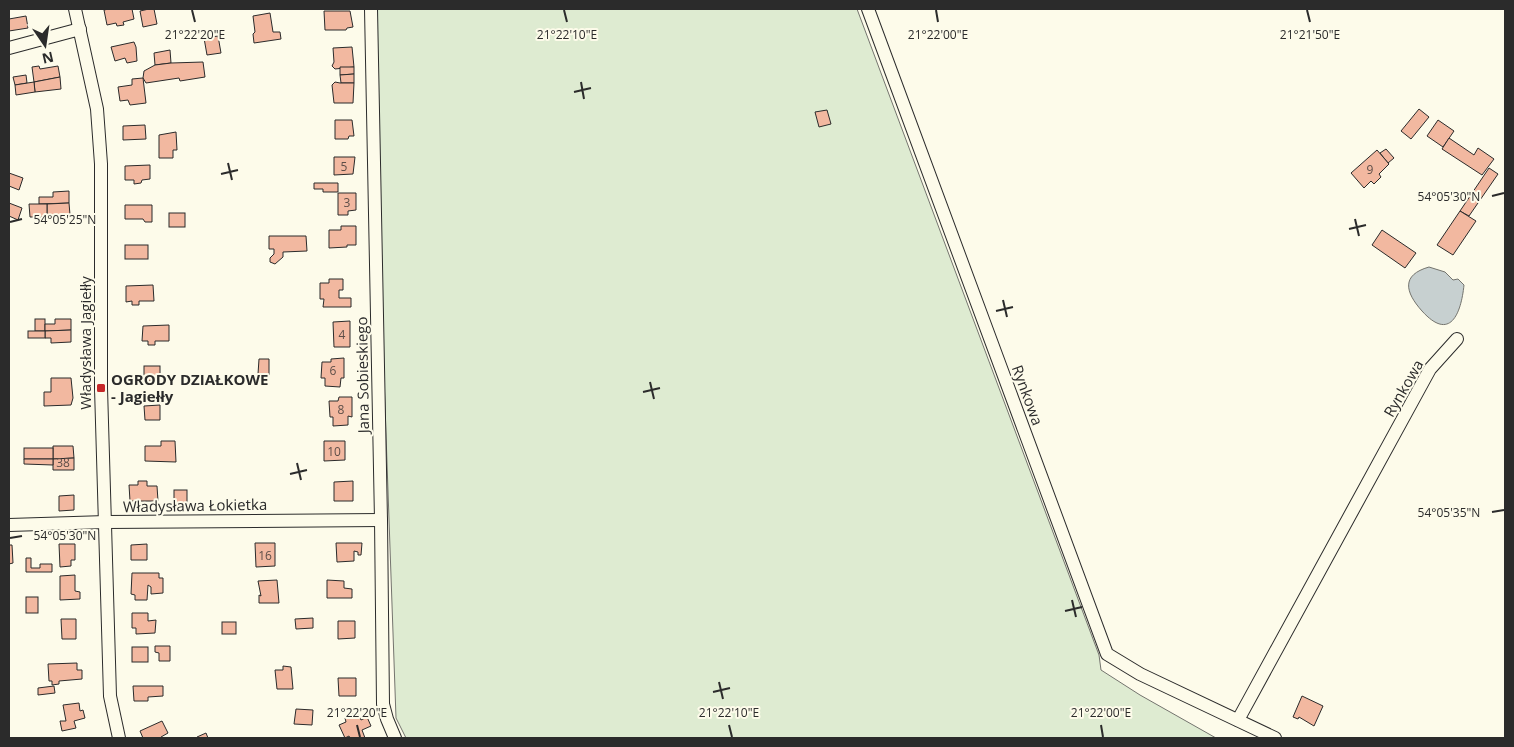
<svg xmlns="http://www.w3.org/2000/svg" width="1514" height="747" viewBox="0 0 1514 747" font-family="'Open Sans',sans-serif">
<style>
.green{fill:#deebd1;stroke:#74746e}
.water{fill:#c7d0d0;stroke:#74746e}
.building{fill:#f2b8a0;stroke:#2b2b2b}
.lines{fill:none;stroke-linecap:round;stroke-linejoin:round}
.street-casing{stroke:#2b2b2b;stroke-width:14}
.street{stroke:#fdfbea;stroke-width:12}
.ticks{fill:none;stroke:#2b2b2b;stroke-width:2}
.poi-dot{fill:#c62828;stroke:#fdfbea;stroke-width:2}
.labels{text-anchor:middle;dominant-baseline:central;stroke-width:4;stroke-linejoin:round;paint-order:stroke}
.number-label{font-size:12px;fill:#5d4e48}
.street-label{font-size:15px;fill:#2b2b2b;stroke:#fdfbea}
.poi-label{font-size:15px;font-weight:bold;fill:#2b2b2b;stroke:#fdfbea;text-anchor:start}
.ticks-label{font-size:12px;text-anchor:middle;fill:#2b2b2b;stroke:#fdfbea;stroke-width:4;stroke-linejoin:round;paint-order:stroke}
</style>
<rect width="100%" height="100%" fill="#fdfbea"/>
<polygon class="green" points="375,9 857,9 1099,655 1101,670 1140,695 1216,738 406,738 396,718 372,37"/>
<path class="water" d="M1429 267 1445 272 1453 280 1458 279 1464 285C1461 314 1450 342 1422 311 1405 292 1401 275 1429 267Z"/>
<g class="building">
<polygon points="109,9 132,9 134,19 123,22 124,25 117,26 116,23 107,25 104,10"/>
<polygon points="149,9 154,9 157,24 143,27 140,11"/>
<polygon points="324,11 350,11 353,27 347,28 346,30 325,30"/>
<polygon points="270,13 273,32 280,32 281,39 254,43 253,34 255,32 253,16"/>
<polygon points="26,16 28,28 9,31 9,19"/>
<polygon points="218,36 221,53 207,55 204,38"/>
<polygon points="134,42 136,47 137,61 127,63 125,58 115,61 111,47"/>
<polygon points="352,47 354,67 335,69 332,66 334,62 333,48"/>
<polygon points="170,50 171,63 155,65 154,53"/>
<polygon points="203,62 205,77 180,81 179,78 146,83 143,78 144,71 155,65 171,63"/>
<polygon points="39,66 40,69 58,66 60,77 34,82 32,67"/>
<polygon points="340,67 354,67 354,74 340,75"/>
<polygon points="354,74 354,83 341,83 340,75"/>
<polygon points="26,75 27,83 15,85 13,77"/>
<polygon points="60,77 61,89 35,92 34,82"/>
<polygon points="143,78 146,103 130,105 128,100 120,101 118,87 132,85 132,79"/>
<polygon points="34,82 35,92 16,95 15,85"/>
<polygon points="335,82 340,83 354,83 353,103 334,103 332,85"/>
<polygon points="1419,109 1429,117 1411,139 1401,131"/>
<polygon points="827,110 831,124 819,127 815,112"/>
<polygon points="335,120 352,120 354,136 349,136 348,139 335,139"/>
<polygon points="1438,120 1454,131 1443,147 1427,136"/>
<polygon points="145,125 146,139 123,140 123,126"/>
<polygon points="176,132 177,150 173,150 173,158 159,158 159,135"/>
<polygon points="1449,138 1474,155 1478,148 1494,159 1482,175 1442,149"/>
<polygon points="1386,149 1394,158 1388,163 1380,153"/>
<polygon points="1377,150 1389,164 1379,174 1381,177 1374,184 1371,181 1364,188 1351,173"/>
<polygon points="334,157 355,157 353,174 334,175"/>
<polygon points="150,165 150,179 142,180 141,183 134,184 134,180 125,180 125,166"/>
<polygon points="1489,168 1498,174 1469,216 1460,211"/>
<polygon points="9,173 23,178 19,190 9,186"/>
<polygon points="314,183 338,183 338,192 323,192 323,189 314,189"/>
<polygon points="69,191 69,203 39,204 39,197 53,197 53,192"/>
<polygon points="338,193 356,193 356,210 348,211 348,215 338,215"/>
<polygon points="9,203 22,208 18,220 9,216"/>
<polygon points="69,203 70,215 47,216 47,204"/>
<polygon points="29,204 47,204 47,217 30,217"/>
<polygon points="125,205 152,205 152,222 145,222 143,219 125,219"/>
<polygon points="1460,211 1476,221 1453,255 1437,245"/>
<rect x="169" y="213" width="16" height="14"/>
<polygon points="341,226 356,226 356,245 347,245 347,247 329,248 329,230 341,230"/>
<polygon points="1382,230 1416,253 1405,268 1372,245"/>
<polygon points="269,236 306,236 307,251 283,252 283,257 275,264 270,262 270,258 274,254 274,249 269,249"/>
<rect x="125" y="245" width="23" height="14"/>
<polygon points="329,279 343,279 343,290 339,290 339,298 351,298 351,307 323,307 324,299 320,299 320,283 329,283"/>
<polygon points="153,285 154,301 139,301 139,305 132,305 132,301 126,302 126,286"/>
<rect x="35" y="319" width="10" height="12"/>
<polygon points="55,319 71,319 71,330 45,331 45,324 55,324"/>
<polygon points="350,321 350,347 334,347 333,322"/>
<polygon points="169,325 169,341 155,341 155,345 148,345 148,341 142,341 143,326"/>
<polygon points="71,330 71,342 51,343 51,338 45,338 45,331"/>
<rect x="28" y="331" width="17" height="7"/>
<polygon points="344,358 344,378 341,378 340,387 325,386 325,378 321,378 322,362 331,362 331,359"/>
<polygon points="259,359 269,359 269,375 258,374"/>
<rect x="144" y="366" width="16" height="15"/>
<polygon points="51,378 71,378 73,398 71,405 44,406 44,392 51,392"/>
<polygon points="339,397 352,397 352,417 348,416 348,425 333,426 333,417 330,417 329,401 338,401"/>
<polygon points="160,405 160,420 145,420 144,406"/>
<polygon points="161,441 175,441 176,462 145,461 145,446 161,446"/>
<polygon points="324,441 345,441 345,460 324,461"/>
<polygon points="53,446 73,446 74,458 53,459"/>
<rect x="24" y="448" width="29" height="11"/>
<polygon points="74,458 74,470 53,470 53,459"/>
<polygon points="24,459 53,459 53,465 24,464"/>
<polygon points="138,481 147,481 147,486 157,486 158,501 130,501 129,485 138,485"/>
<polygon points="353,481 353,501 334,501 334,482"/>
<rect x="174" y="490" width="13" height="14"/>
<polygon points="74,495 74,510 59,511 59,496"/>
<polygon points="255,543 275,543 275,566 256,567"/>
<polygon points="336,543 362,543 361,555 358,555 358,552 354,551 354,561 337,562"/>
<polygon points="59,544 75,544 75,560 71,560 71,566 60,567"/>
<polygon points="147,544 147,560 131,560 131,545"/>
<polygon points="9,545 12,545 13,563 9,564"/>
<polygon points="26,558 31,558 31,568 40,568 40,564 52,564 52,572 26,572"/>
<polygon points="132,573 159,573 159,578 163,578 163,593 151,594 151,587 148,585 147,600 135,600 135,595 131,594"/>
<polygon points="75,575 75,591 80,592 80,599 60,600 60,576"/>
<polygon points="277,580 279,603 259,603 259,595 261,596 258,581"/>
<polygon points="327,580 344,581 344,588 352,589 352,598 327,598"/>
<rect x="26" y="597" width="12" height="16"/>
<polygon points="132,613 148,613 148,621 156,620 155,633 136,634 136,628 132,628"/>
<polygon points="313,618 313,628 296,629 295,619"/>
<polygon points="61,619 76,619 76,639 62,639"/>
<polygon points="338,621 355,621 355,638 338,639"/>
<rect x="222" y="622" width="14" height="12"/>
<polygon points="155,646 170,646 170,661 159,661 159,653 155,652"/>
<rect x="132" y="647" width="16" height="15"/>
<polygon points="77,663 77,670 82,670 82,679 59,681 59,684 52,685 52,681 49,681 48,664"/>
<polygon points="283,666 291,667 293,689 277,689 275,670 283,670"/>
<polygon points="338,678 356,678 356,696 339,696"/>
<polygon points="54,686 55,693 38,695 38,688"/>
<polygon points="133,686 163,686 163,696 148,697 148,701 134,701"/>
<polygon points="1302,696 1323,706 1314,726 1299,717 1298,719 1293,717"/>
<polygon points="79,703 80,711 83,710 85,718 74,721 76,728 62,731 60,721 66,721 63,705"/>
<polygon points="296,709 313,710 312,725 294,724"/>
<polygon points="357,712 361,720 367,717 371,726 362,730 365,738 350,738 349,736 345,738 339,725 346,722 345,718"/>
<polygon points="162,721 168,733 161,737 162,738 143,738 140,731"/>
<polygon points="206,733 208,738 197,738 197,737"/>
</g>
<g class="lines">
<defs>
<g id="street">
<polyline points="75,9 97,109 101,164 101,388 110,696 119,738"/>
<polyline points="371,9 381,520 383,704 387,719 395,738"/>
<polyline points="868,9 1107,654 1140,674 1275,738"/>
<polyline points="9,48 80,29"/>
<polyline points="9,525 106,522 381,520"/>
<polyline points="1238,720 1430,369 1457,339"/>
</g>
</defs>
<use href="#street" class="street-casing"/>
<use href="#street" class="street"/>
</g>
<path class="ticks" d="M192 10 195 22M564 10 567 22M936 10 938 22M1307 10 1310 22M581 82 584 99M574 92 591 88M228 163 232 180M221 174 238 170M1492 196 1504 193M1355 219 1359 236M10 222 22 219M1349 229 1366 225M1003 300 1007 317M996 311 1013 307M650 382 654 399M643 392 660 388M297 463 301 480M290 474 307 470M1492 512 1504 510M10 538 22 536M1072 600 1076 617M1065 611 1082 607M719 682 723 699M713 692 730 688M357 725 360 737M729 725 732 737M1101 725 1103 737"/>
<rect class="poi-dot" x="96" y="383" width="10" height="10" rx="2.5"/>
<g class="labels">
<g class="number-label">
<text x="344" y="166">5</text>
<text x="1370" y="169">9</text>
<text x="347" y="202">3</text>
<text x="342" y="334">4</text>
<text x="333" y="370">6</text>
<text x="341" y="409">8</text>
<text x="334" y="451">10</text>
<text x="63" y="462">38</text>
<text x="265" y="555">16</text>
</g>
<g class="street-label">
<text transform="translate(85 343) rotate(-90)">Władysława Jagiełły</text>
<text transform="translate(362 375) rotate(-91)">Jana Sobieskiego</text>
<text transform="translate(1403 388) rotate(-60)">Rynkowa</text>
<text transform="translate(1028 395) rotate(70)">Rynkowa</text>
<text transform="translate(195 505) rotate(-1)">Władysława Łokietka</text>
</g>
<g class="poi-label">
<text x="111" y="379">OGRODY DZIAŁKOWE<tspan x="111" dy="17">- Jagiełły</tspan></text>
</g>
</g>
<g class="ticks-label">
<text x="195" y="39">21°22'20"E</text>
<text x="567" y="39">21°22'10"E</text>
<text x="938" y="39">21°22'00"E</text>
<text x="1310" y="39">21°21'50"E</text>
<text x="1449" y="201">54°05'30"N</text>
<text x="65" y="224">54°05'25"N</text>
<text x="1449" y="517">54°05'35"N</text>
<text x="65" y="540">54°05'30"N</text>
<text x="357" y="717">21°22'20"E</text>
<text x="729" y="717">21°22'10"E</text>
<text x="1101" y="717">21°22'00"E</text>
</g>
<rect width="1514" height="747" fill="none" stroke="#2b2b2b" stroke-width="20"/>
<g transform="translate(45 45) rotate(167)" stroke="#fdfbea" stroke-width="4" paint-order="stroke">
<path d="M0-4L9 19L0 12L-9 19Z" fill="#2b2b2b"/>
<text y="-8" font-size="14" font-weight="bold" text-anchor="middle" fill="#2b2b2b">N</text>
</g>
</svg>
